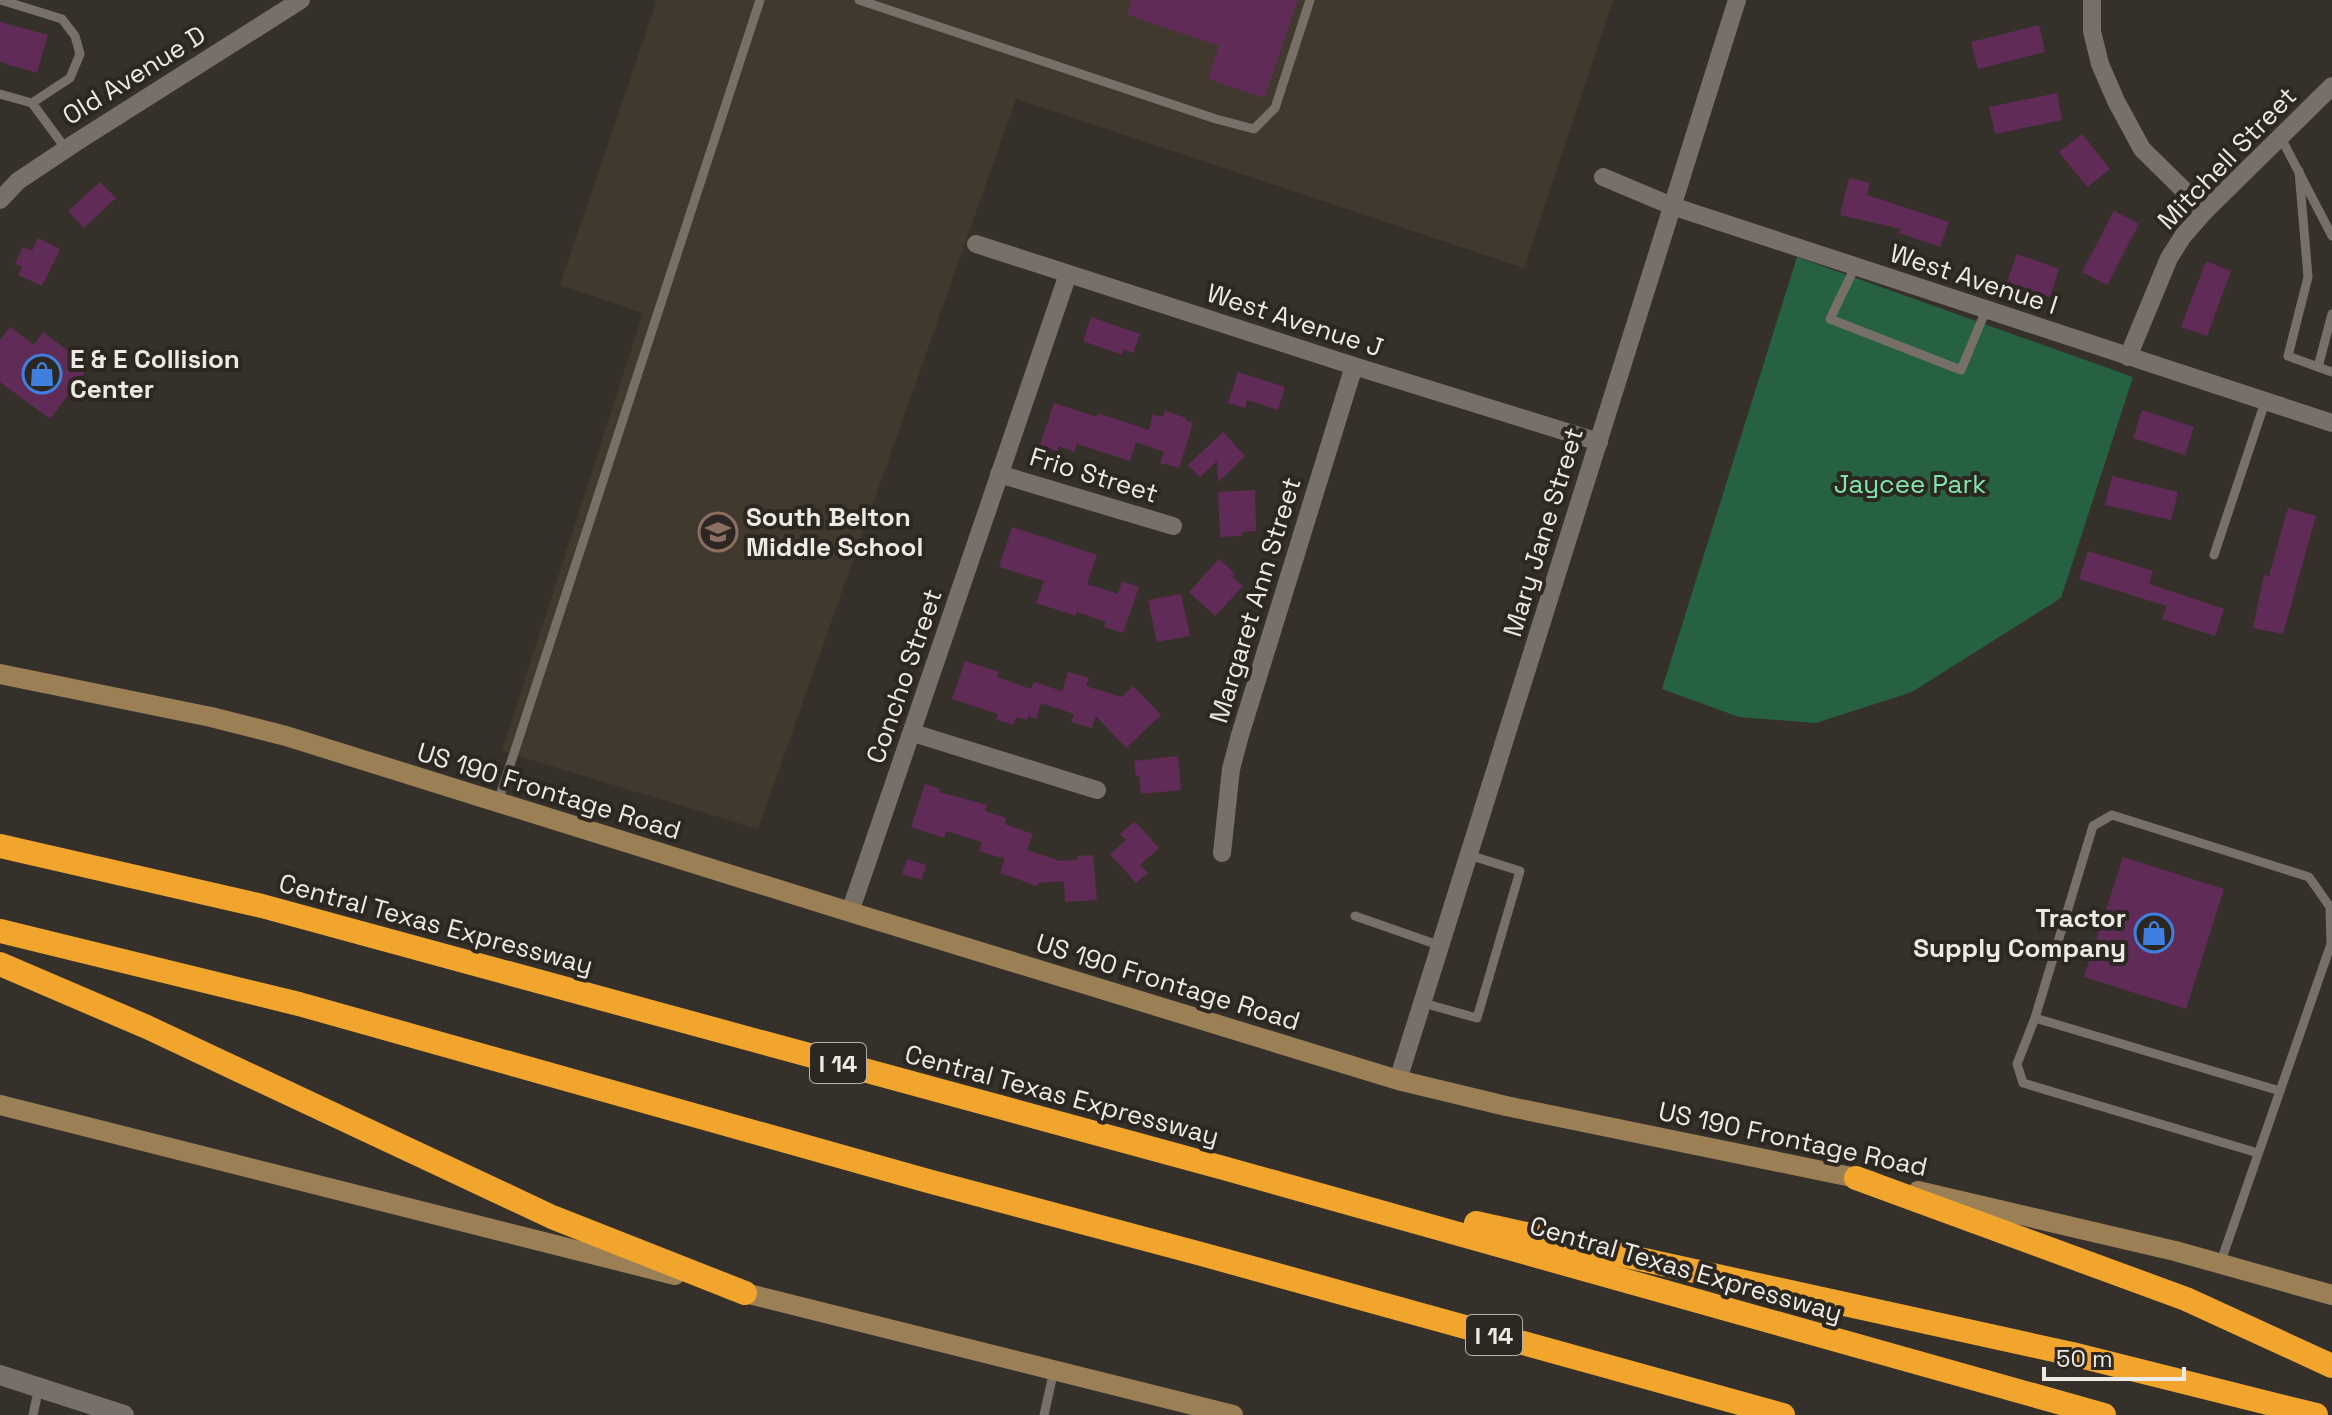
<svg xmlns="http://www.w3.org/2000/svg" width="2332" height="1415" viewBox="0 0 2332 1415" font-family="'Space Grotesk',sans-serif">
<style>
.built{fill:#42392e}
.green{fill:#266141}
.building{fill:#612b57}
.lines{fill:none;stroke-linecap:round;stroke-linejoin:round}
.service{stroke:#767068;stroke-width:9}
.minor{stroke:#767068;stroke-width:18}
.tertiary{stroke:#767068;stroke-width:20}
.secondary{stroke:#9b8056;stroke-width:20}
.motorway{stroke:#f2a52d;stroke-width:24}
.labels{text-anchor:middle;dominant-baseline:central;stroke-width:8;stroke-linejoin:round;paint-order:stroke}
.shield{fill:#2c2720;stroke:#b3afaa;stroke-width:2}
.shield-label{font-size:24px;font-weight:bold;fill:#ede9e5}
.street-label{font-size:26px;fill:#ede9e5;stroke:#2c2720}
.poi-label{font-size:26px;font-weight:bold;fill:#ede9e5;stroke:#2c2720;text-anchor:start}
.park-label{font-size:26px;fill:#82e7ab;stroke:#2c2720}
</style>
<rect width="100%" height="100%" fill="#36302a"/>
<polygon class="built" points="657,0 1613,0 1524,268 1016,99 758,829 502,751 643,313 560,285"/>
<polygon class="green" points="1797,257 2133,377 2061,598 1912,692 1816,723 1739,717 1662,689"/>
<g class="building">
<polygon points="1132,0 1298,0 1264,98 1208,79 1219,46 1127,15"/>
<polygon points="0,22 48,35 37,73 0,62"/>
<polygon points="2039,25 2045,52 1978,69 1971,42"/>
<polygon points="2057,93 2062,120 1995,134 1989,107"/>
<polygon points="2082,134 2110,169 2087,187 2059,152"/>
<polygon points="1849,178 1870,183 1867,195 1949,222 1940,247 1899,233 1901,229 1840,215"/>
<polygon points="100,182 116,198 84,228 68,211"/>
<polygon points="2114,211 2139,224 2107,285 2082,272"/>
<polygon points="38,238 60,249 42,286 18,275 22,267 15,264 23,247 32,251"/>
<polygon points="2017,254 2059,269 2050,297 2007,282"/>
<polygon points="2206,261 2231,271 2207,336 2181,327"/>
<polygon points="1091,317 1140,334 1133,353 1124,349 1122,355 1083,341"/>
<polygon points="10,327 34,345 43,332 89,367 50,419 0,382 0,340"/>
<polygon points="1238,372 1285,387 1278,410 1247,400 1245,408 1228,403"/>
<polygon points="1054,403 1097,417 1098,413 1149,430 1153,414 1163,417 1165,411 1186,418 1185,420 1193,423 1179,468 1160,463 1164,452 1136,442 1130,461 1077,444 1074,452 1059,446 1057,451 1040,445"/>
<polygon points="2142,410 2194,427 2185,455 2133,438"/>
<polygon points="1223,432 1245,456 1218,482 1217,461 1200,477 1188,465"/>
<polygon points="2112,476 2178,492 2171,520 2105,505"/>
<polygon points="1255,490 1256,531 1242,532 1242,536 1220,537 1218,492"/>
<polygon points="2288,508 2316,516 2283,634 2253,628 2264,575 2269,576"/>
<polygon points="1012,527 1097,555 1087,584 1118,594 1122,581 1139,587 1123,633 1104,627 1106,622 1077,612 1076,616 1036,603 1044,581 999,567"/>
<polygon points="2088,551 2153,571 2149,584 2224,609 2215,636 2162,619 2167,606 2079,579"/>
<polygon points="1219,559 1235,574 1232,577 1243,586 1215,616 1189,592"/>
<polygon points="1181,594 1190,636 1157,642 1148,600"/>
<polygon points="965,661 999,672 997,677 1031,689 1034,682 1062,691 1068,672 1089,678 1086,686 1122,697 1133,686 1161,715 1126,748 1096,716 1092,728 1071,722 1074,714 1041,703 1036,719 1028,716 1027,720 1016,717 1013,725 996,719 998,714 952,699"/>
<polygon points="1178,756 1181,790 1141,794 1139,776 1136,776 1134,761"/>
<polygon points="925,784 940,789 939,792 987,805 985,811 1006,818 1005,824 1033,834 1027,850 1060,861 1077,860 1077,856 1093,855 1097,900 1065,902 1064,881 1038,883 1037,886 1000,873 1005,859 979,851 982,842 946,831 944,838 911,827"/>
<polygon points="1135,821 1159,848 1140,865 1148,873 1136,883 1110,854 1126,840 1120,834"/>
<polygon points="2123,857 2224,889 2186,1009 2084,977"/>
<polygon points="907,859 926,865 922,880 902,874"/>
</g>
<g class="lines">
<g class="service">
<polyline points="1,0 62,19 75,36 80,54 70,78 32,103 66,149"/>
<polyline points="859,0 1216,119 1254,129 1275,108 1310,0"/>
<polyline points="0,94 32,103"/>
<polyline points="2281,138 2332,236"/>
<polyline points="2299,171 2308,277 2288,356 2318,367 2332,314"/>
<polyline points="1855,267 1830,319 1961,370 1986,310"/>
<polyline points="2318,367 2332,372"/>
<polyline points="2214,555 2265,402"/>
<polyline points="498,802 760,0"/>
<polyline points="1355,916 1441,946"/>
<polyline points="1423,1003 1477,1018 1520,871 1469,855"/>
<polyline points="2035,1018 2280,1091"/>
<polyline points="2220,1264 2331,944 2330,907 2309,877 2112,815 2093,826 2035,1018 2017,1064 2023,1083 2258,1153"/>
<polyline points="33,1415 39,1387"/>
<polyline points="1044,1415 1054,1370"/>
</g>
<g class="minor">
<polyline points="2092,0 2092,31 2100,64 2116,101 2142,149 2205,211"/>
<polyline points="1603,177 1672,206 2332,423"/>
<polyline points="0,200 18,181 75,143 301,0"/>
<polyline points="976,244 1354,366 1599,442"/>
<polyline points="2128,357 2169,258 2183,236 2205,211 2332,86"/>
<polyline points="999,474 1173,526"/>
<polyline points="913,733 1097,790"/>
<polyline points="1222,853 1231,769 1240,735 1354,366"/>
<polyline points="850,912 1068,274"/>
<polyline points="1398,1080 1737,0"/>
</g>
<polyline class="tertiary" points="0,1375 124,1415"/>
<g class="secondary">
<polyline points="0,674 211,717 286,736 850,912 1398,1080 1506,1106 1871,1181"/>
<polyline points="0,1105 675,1275"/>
<polyline points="1918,1191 2175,1251 2332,1295"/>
<polyline points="729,1289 1233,1415"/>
</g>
<g class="motorway">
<polyline points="0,846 262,906 1227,1169 2104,1415"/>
<polyline points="0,931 299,1004 928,1181 1205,1255 1783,1415"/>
<polyline points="0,964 147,1027 552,1217 745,1293"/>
<polyline points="1856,1178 2186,1299 2332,1366"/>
<polyline points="1476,1223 2072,1354 2316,1415"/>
</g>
</g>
<defs>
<symbol id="shop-ring" viewBox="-11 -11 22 22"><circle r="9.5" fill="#2c2720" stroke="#3f7fe0" stroke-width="1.5"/><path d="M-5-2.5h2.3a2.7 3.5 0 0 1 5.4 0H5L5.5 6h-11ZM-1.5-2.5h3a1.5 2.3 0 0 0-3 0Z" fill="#3f7fe0"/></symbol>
<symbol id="school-ring" viewBox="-11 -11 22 22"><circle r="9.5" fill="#2c2720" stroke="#8d6e63" stroke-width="1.5"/><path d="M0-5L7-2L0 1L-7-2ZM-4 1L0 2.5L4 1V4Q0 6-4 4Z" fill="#8d6e63"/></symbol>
</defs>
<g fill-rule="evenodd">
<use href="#shop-ring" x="20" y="352" width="44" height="44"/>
<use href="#school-ring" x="696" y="510" width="44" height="44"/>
<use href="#shop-ring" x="2132" y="911" width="44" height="44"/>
</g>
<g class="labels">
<g class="shield">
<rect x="810" y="1043" width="56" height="40" rx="6"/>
<rect x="1466" y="1315" width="56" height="40" rx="6"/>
</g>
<g class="shield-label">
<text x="838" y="1063">I 14</text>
<text x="1494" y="1335">I 14</text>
</g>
<g class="street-label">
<text transform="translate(134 75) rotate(-32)">Old Avenue D</text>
<text transform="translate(2227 158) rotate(-46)">Mitchell Street</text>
<text transform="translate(1974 279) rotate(18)">West Avenue I</text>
<text transform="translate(1295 320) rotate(18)">West Avenue J</text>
<text transform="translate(1094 475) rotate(17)">Frio Street</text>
<text transform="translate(1543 532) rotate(-73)">Mary Jane Street</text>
<text transform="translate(1255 600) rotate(-73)">Margaret Ann Street</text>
<text transform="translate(904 676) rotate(-71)">Concho Street</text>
<text transform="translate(549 791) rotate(17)">US 190 Frontage Road</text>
<text transform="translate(436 924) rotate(15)">Central Texas Expressway</text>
<text transform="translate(1168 982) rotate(17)">US 190 Frontage Road</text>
<text transform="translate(1062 1095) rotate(15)">Central Texas Expressway</text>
<text transform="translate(1793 1139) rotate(12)">US 190 Frontage Road</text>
<text transform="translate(1686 1269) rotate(16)">Central Texas Expressway</text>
</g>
<g class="poi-label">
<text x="70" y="359">E &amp; E Collision<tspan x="70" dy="30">Center</tspan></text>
<text x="746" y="517">South Belton<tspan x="746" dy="30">Middle School</tspan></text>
<text x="2126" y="918" text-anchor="end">Tractor<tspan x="2126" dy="30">Supply Company</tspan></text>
</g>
<g class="park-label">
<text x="1910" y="484">Jaycee Park</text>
</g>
</g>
<path d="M2044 1367v12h140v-12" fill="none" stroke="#ede9e5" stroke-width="4"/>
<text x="2056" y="1367" font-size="24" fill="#ede9e5" stroke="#2c2720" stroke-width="6" paint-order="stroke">50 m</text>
</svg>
